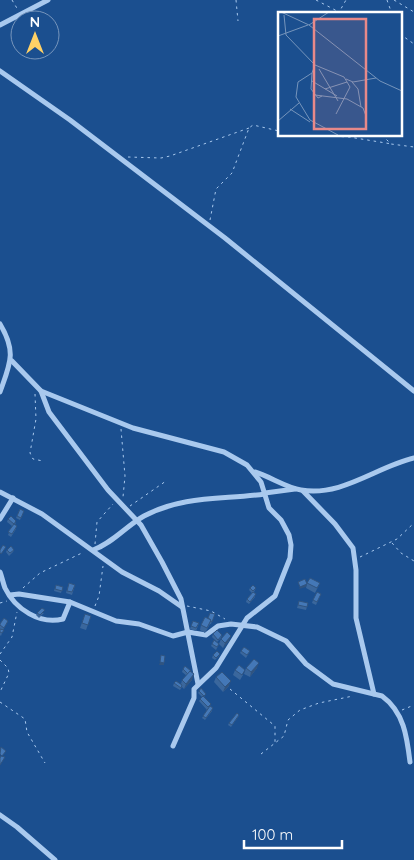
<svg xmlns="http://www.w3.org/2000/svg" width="414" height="860" viewBox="0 0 414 860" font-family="Quicksand,sans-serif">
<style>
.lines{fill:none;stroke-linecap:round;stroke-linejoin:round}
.path{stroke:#a9c9ee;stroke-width:1;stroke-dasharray:2.5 4;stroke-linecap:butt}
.minor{stroke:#a9c9ee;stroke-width:5}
.wall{fill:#3a679d}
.shaded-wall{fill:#305480}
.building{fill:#4478b7;stroke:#305480}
.inset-road{fill:none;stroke:#7695bc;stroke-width:1}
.view{fill:#e88989;fill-opacity:0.15;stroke:#e88989;stroke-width:2.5}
.inset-edge{fill:none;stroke:#fff;stroke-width:2.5}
</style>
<rect width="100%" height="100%" fill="#1b4f8f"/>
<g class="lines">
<g class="path">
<polyline points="12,0 18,10"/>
<polyline points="236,0 238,21"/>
<polyline points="316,0 339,12"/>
<polyline points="387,0 392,14"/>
<polyline points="394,0 414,12"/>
<polyline points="338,14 346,0"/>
<polyline points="400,34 414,44"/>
<polyline points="278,67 279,66"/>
<polyline points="309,135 349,137 392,144"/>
<polyline points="382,135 391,144 414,147"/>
<polyline points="128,157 161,158 170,156 249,128"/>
<polyline points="210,220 216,189 232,173 249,128 253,125 279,131"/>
<polyline points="35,394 36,419 30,453 33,459 43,461"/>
<polyline points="121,429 125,476 123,497"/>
<polyline points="130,506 166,481"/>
<polyline points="392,543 401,553 414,561"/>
<polyline points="95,544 97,522 113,504"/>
<polyline points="360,557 397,539 414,523"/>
<polyline points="23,588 40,573 84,552"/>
<polyline points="0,603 7,601"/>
<polyline points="95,606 99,596 103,566"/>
<polyline points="187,606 211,611 225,619"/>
<polyline points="0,654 12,637 17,612"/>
<polyline points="0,660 8,668 9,673 0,692"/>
<polyline points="230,689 275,726 275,743"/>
<polyline points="0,702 25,719 27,732 45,763"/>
<polyline points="402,710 414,705"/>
<polyline points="261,754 284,736 288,720 300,710 319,703 353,696"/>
</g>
<g class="minor">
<polyline points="0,25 48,0"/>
<polyline points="0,71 70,120 225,238 414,391"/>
<path d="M0 324C17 352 10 364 0 392"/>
<polyline points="12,361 41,391 133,428 224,452 247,465 261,482 269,508 281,520 289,535 291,545 290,558 275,596 247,618 216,668 194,689 194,698 173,746"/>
<polyline points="41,391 49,412 108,490 141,525 162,562 181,599 198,684"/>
<path d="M255 472C269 476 287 488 301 490 342 497 376 467 414 458"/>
<polyline points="303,491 335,524 353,548 356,570 356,618 374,694"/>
<polyline points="0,492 42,514 122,572 159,591 182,607"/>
<polyline points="265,493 295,489"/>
<polyline points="0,519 13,498"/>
<path d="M93 550C113 543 126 526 144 516 185 495 222 500 265 494"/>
<path d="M0 572C2 577 3 583 5 588 15 609 40 625 63 619L70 602"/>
<path d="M10 595 19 594 70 602 116 621 139 624 173 636 188 632 206 635 218 626 231 624 257 627 286 641 306 664 333 684 382 696C404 712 407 737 410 762"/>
<polyline points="0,815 17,827 55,860"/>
</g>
</g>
<g class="wall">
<polygon points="20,509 24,511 20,520 16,518"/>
<polygon points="8,519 16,523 14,525 16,529 11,537 8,535 12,526 7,522"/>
<polygon points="7,550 14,550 13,552 9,556 6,552"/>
<polygon points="69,583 75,585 72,595 66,593"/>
<polygon points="307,583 320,583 315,593 306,588"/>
<polygon points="56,585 63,587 61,593 54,591"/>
<polygon points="250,588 256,588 254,592 255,597 249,604 246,602 247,599 252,593 249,590"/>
<polygon points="321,594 316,605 312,603 313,600"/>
<polygon points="299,601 308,603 306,610 297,608"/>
<polygon points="37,613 44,613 39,618 36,615"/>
<polygon points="85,614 91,616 86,630 80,628"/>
<polygon points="215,614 211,624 210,624 205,633 200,630 201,625 208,618"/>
<polygon points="8,621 3,630 1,636 0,635 0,624"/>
<polygon points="193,621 199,623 196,631 190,629"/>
<polygon points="213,634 222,635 221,638 217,642 212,637"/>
<polygon points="221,639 229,641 223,648 219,644"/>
<polygon points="212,644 218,646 216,650 211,646"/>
<polygon points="241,651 250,651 246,658 240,653"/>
<polygon points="220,654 219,656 215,660 212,658 213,655"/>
<polygon points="246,668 257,668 250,677 244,674"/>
<polygon points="183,669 191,672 192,680 184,689 182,687 180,690 173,686 174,683 181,684 182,680 187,676 182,672"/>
<polygon points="235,670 243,675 240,680 233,675"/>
<polygon points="216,677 229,686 223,692 214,682"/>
<polygon points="199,691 206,694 204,697 211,704 210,706 212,711 205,720 202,718 207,710 199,701 202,697 198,693"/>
<polygon points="239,715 238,717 231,727 228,725 229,723"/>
</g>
<g class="shaded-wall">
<polygon points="307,584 306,587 299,589 300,587"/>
<polygon points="231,636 229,641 223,648 225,643"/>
<polygon points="160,662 164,663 164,665 159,665"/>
<polygon points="259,663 257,668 250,677 251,672"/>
<polygon points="194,674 192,680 184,689 186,684"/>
<polygon points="231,681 229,686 223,692 225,687"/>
</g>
<g class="building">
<polygon points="20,509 24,511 21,518 17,516"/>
<polygon points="11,516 16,521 14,524 8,519"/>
<polygon points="14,524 17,526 12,534 8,532"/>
<polygon points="3,545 6,547 1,554 0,553 0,550"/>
<polygon points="11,546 14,550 10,553 7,550"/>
<polygon points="310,578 320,583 317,588 307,583"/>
<polygon points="305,579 307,584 300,587 298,582"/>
<polygon points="69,583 75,585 72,592 67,591"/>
<polygon points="56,585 63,587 62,591 55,589"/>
<polygon points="253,585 256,588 253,591 250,588"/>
<polygon points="253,592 256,594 250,602 247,599"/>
<polygon points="317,592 321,594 317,602 313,600"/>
<polygon points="299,601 308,603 307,607 298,605"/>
<polygon points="42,608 45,610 40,615 37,613"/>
<polygon points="210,613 215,614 212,622 210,621 211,620 208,618"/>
<polygon points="85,614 91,616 88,625 82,623"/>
<polygon points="205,617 211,620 207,628 201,625"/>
<polygon points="4,618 8,621 4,628 0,625 0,624"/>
<polygon points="193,621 199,623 196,628 191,626"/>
<polygon points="0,629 4,630 2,633 0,632"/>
<polygon points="217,630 222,635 218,640 213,634"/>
<polygon points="227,632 231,636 225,643 221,639"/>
<polygon points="214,640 219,644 217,647 212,644"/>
<polygon points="244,647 250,651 247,655 241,651"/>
<polygon points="217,651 220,654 216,658 213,655"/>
<polygon points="161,655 165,656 164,663 160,662"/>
<polygon points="254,659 259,663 251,672 246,668"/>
<polygon points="239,665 245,670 242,675 235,670"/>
<polygon points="185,666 191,671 188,674 183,669"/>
<polygon points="190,671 194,674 186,684 182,680"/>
<polygon points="222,672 231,681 225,687 216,677"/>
<polygon points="176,681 182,685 181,688 174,683"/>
<polygon points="201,688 206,694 204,696 199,691"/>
<polygon points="203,696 211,704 208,707 200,699"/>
<polygon points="210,706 213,708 206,718 203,716"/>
<polygon points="237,713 239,715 232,725 229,723"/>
<polygon points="1,747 6,751 2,756 0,754"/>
<polygon points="1,756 5,757 0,765 0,758"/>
</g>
<g transform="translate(278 12)">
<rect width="124" height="124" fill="#1b4f8f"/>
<path class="inset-road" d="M3 0 31 13 102 69 124 79M6 3 8 23 37 53 34 61 20 70 18 85 32 108 60 123M31 13 51 0M0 24 30 13M37 53 66 65 72 75 58 102M41 57 60 89M34 61 33 77 40 86 44 84M68 67 75 70 98 66M34 69 59 84M74 70 80 77 83 95M47 77 69 70M37 83 69 87 85 96 88 104M12 97 32 110M0 109 21 91"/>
<path class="view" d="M36 7H88V117H36Z"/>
<rect width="124" height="124" class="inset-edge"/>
</g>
<g transform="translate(35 35)"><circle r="24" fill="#1b4f8f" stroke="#7695bc"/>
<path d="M0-4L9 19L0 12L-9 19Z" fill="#ffd166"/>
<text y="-8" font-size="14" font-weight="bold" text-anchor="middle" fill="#ffffff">N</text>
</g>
<path d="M244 840v8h98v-8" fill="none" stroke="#ffffff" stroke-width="2.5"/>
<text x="252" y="840" font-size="15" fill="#ffffff" stroke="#1b4f8f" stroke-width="4" paint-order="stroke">100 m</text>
</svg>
